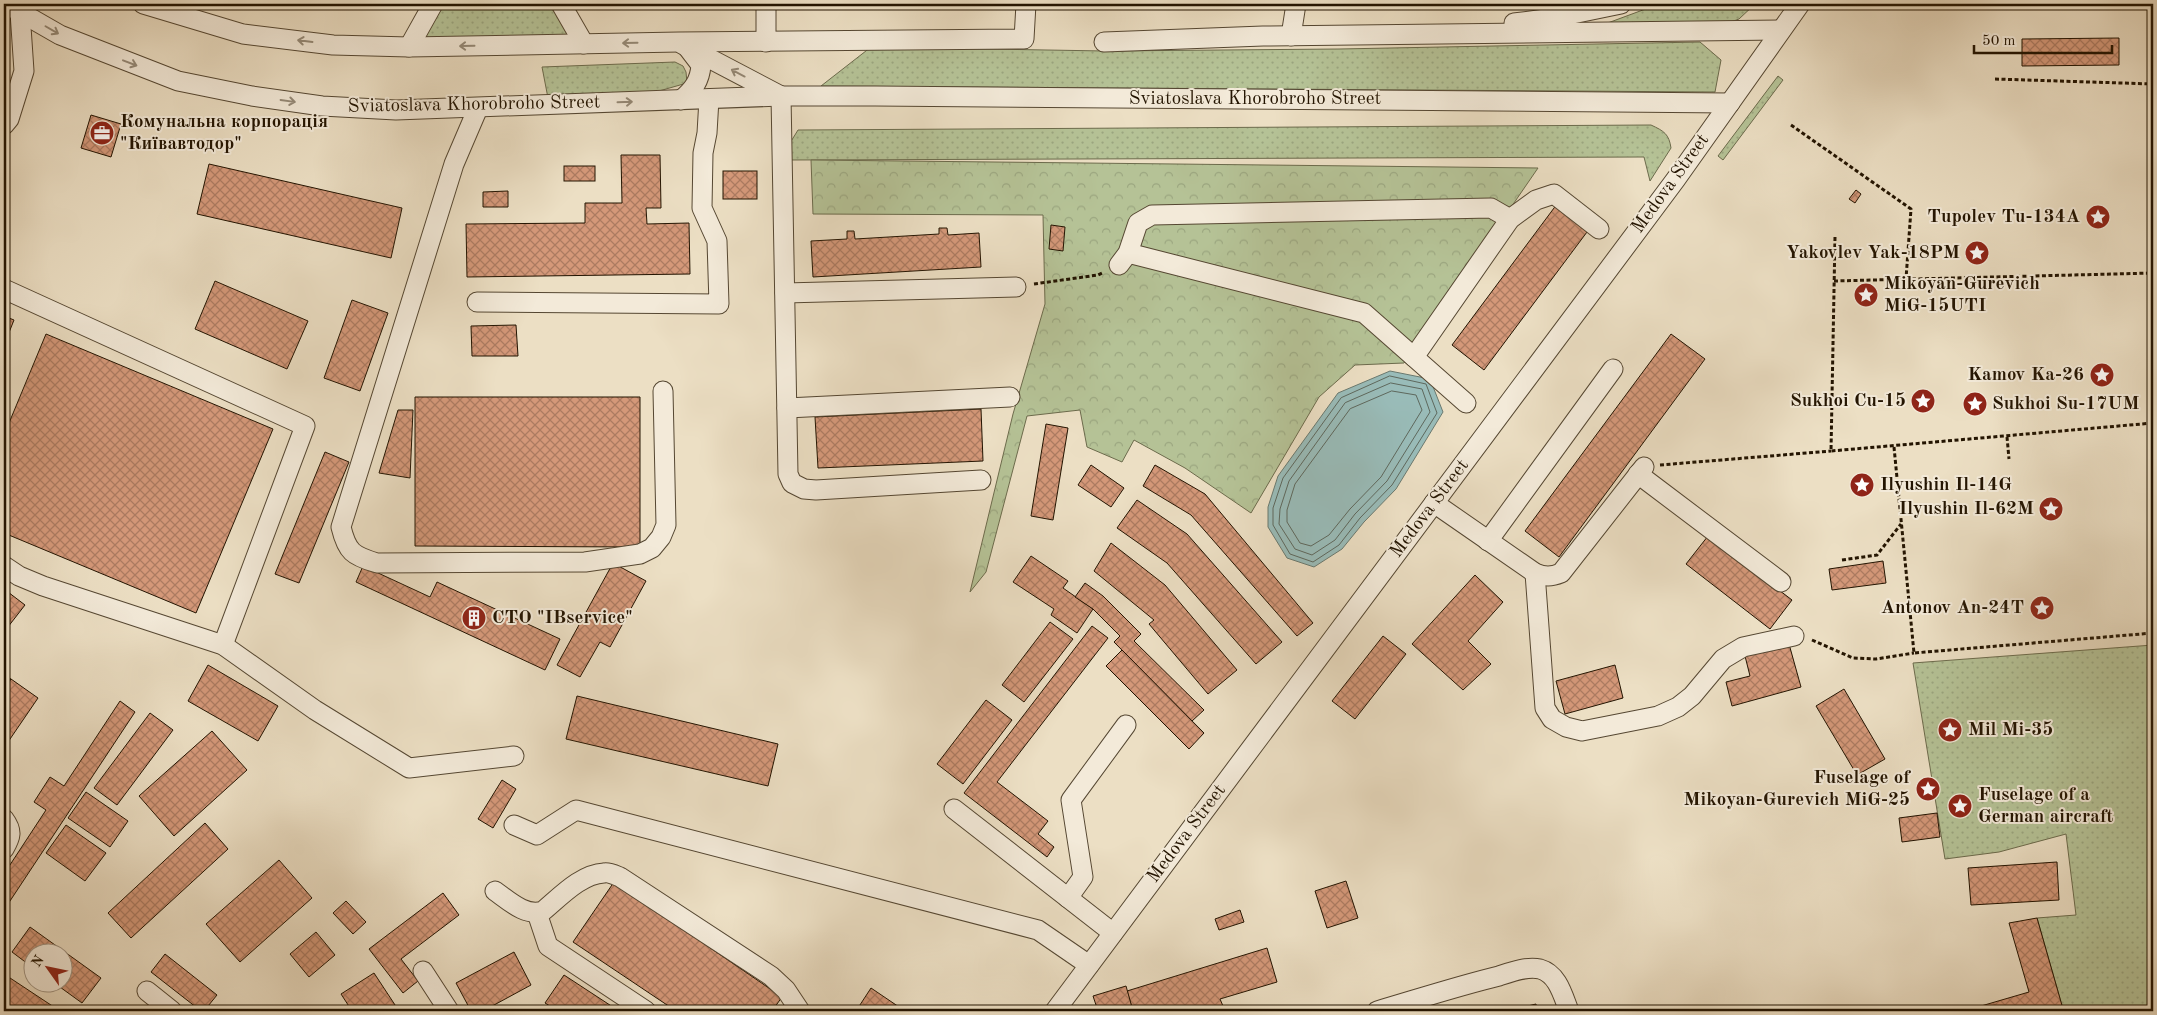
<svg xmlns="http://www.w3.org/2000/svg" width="2157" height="1015" viewBox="0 0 2157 1015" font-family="'Old Standard TT',serif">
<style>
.grass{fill:url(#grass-dots);stroke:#6c6b4c}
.forest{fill:url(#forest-crowns);stroke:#6c6b4c}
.water{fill:#99bcb9;stroke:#6a796f}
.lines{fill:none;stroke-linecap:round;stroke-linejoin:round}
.shore{stroke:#5e685d;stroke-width:1}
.building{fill:url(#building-cross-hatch);stroke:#231401}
.minor-casing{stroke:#554732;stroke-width:21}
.path{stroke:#231401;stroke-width:3;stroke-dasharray:4 2.5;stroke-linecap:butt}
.minor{stroke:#f3ead9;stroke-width:19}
.oneway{stroke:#958a78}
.labels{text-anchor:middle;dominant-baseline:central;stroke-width:4;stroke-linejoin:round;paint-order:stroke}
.street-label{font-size:19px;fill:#231401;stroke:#f3ead9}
.poi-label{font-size:19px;font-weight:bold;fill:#231401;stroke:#f3ead9;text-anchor:start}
</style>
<defs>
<pattern id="grass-dots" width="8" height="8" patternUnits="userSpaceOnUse" patternTransform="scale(1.25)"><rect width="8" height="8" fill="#b5c296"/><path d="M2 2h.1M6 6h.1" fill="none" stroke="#9ba680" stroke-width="1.8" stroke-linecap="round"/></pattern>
<pattern id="forest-crowns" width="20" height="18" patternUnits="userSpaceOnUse" patternTransform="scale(1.25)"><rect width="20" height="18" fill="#b5c296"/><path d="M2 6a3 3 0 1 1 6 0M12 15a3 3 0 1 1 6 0" fill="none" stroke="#9ba680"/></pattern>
<pattern id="building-cross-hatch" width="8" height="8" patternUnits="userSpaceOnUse" patternTransform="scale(1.25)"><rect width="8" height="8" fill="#d49879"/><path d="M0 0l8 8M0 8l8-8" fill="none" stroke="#ac7b61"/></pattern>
</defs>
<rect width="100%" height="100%" fill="#ecdfc4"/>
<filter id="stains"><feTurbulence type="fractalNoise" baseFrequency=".004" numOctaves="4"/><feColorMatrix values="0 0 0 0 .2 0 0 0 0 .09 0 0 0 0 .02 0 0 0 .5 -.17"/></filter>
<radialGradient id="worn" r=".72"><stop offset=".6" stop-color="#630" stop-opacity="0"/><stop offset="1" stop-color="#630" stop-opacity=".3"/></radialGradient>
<g class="grass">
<polygon points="444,4 549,4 558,13 572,38 422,39"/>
<polygon points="1659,4 1755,4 1739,19 1718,27 1605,24"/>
<polygon points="1700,42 1721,60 1715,92 821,86 871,47 1105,51 1339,49"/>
<polygon points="675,62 683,66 686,72 687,83 645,95 548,98 542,67"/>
<polygon points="1778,76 1783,80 1723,160 1718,156"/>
<path d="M1651 125C1664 131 1669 134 1671 148L1650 181 1644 157 791 160 790 143 798 130Z"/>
<polygon points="2153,645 2153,1011 2057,1011 2063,1009 2037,918 2076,915 2066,834 1999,852 1945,859 1913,663"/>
</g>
<polygon class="forest" points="811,160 1538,168 1404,363 1355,365 1319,397 1251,513 1185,468 1134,440 1122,462 1087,447 1080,410 1027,416 986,572 970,592 1013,414 1045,304 1043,215 813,214"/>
<polygon class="water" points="1390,371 1430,379 1443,412 1396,489 1364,522 1342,549 1314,567 1287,558 1268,527 1268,507 1278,476 1338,393"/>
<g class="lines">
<g class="shore">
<polygon points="1390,376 1426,384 1437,413 1392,485 1360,518 1339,545 1313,562 1290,554 1273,525 1273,508 1283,478 1341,398"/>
<polygon points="1391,383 1422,389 1430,412 1387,481 1355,514 1335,540 1312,555 1295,549 1279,524 1280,509 1289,481 1345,403"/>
<polygon points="1392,391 1416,395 1422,410 1381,477 1350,509 1329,535 1311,546 1300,543 1287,522 1287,510 1295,484 1350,409"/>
</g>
</g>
<g class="building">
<polygon points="1067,4 1150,4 1150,8 1067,9"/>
<polygon points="1394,4 1426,4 1426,9 1394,8"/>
<rect x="1443" y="4" width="34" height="5"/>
<polygon points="1492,4 1514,4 1514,6 1492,5"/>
<polygon points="2119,38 2119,65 2022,66 2022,39"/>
<polygon points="91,115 121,124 111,157 81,148"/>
<polygon points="621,155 660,155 661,208 646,208 647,224 689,223 690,274 467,277 466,224 585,223 585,203 622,203"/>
<polygon points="209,164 402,208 391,258 197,214"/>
<rect x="564" y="166" width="31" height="15"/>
<rect x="723" y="171" width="34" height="28"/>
<polygon points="1856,190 1861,194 1855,203 1849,199"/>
<polygon points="508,191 508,207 483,207 483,192"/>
<polygon points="1557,204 1590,228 1484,370 1452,345"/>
<polygon points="1051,225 1065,227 1063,251 1049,249"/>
<polygon points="939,228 947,228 948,235 979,233 981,267 813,277 811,241 847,239 847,231 854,231 855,239 939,234"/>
<polygon points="215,281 308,321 287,369 195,329"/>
<polygon points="352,300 388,313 360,391 324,378"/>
<polygon points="4,316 14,320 4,345"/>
<polygon points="516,325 518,356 472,356 471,326"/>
<polygon points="46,334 273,429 196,613 4,533 4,435"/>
<polygon points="1671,334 1705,359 1559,557 1525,531"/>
<polygon points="415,397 640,397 640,547 415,546"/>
<polygon points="981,409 983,461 818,468 815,417"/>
<polygon points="398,410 413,410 410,478 379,473"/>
<polygon points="1046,424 1068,428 1053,520 1031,516"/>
<polygon points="325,452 349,462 299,583 275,574"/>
<polygon points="1091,465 1124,488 1111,507 1078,485"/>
<polygon points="1155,465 1205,494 1313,623 1297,636 1191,515 1143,486"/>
<polygon points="1137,500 1187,534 1282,642 1256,664 1167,563 1117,528"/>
<polygon points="1708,536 1792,600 1770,629 1686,564"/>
<polygon points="1111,543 1165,585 1237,670 1208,694 1149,624 1154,620 1094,571"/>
<polygon points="1031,556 1068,581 1063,588 1093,609 1077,633 1051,615 1054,609 1013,582"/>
<polygon points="1883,561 1886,583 1832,590 1829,569"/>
<polygon points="613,563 646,581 610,647 600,642 580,677 557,665"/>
<polygon points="363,566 430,597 437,582 560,639 545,670 356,582"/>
<polygon points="1475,575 1503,602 1468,641 1491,664 1463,690 1412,644"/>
<polygon points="1085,583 1103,596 1141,634 1134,641 1204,710 1192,721 1114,642 1120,636 1093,609 1075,597"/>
<polygon points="4,589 25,605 4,632"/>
<polygon points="1050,622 1073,639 1024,702 1002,685"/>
<polygon points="1092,626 1108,638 997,782 1048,821 1038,834 1054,847 1047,857 964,793"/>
<polygon points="1383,636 1406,654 1355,719 1332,701"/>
<polygon points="1789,644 1801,687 1732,706 1726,682 1750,676 1745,656"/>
<polygon points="1122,650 1204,733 1189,749 1106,666"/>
<polygon points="208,665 278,706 258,741 188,701"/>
<polygon points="1615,665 1623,698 1565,714 1556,681"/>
<polygon points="4,675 11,679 4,689"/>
<polygon points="11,679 38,698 8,742 4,739 4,689"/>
<polygon points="1844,689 1885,759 1857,775 1816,706"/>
<polygon points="577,696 778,744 768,786 566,739"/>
<polygon points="986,700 1012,720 963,784 937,764"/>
<polygon points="120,701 135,712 8,904 4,902 4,874 46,810 34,802 50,777 64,786"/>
<polygon points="150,713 173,730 117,805 94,788"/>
<polygon points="212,731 247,770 174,836 139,796"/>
<polygon points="502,780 516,789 493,828 478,819"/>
<polygon points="86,792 128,821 110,847 68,818"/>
<polygon points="1937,813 1940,837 1902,842 1899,818"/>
<polygon points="205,823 228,849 131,938 108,913"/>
<polygon points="66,825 106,853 85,881 46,853"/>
<polygon points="279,860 312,898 240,962 206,924"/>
<polygon points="2057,862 2059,900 1971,905 1968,868"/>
<polygon points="1346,881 1358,918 1327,928 1315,891"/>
<polygon points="614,882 782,997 772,1011 676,1011 573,942"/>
<polygon points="443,893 459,915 401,959 418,981 403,993 369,949"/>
<polygon points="346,901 366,922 353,934 333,913"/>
<polygon points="1240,910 1244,922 1219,930 1215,919"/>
<polygon points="2037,918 2063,1009 2057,1011 1964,1011 2029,992 2009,923"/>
<polygon points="30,927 101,978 82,1003 53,982 62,982 62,952 32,952 32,967 12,952"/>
<polygon points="316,932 335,955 309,977 290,954"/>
<polygon points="1267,948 1277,982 1220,999 1223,1006 1206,1011 1133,1011 1127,991"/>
<polygon points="514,952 531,985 483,1011 471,1011 456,983"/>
<polygon points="165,954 217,995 204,1011 201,1011 151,972"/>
<polygon points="374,973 399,1011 352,1011 341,994"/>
<polygon points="4,974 60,1011 4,1011"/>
<polygon points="564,975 619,1011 558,1011 545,1003"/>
<polygon points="1126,986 1133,1011 1098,1011 1093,996"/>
<polygon points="871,988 905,1011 856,1011"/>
<polygon points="1536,1004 1537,1011 1516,1011 1515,1009"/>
<polygon points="322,1006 326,1011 314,1011"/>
</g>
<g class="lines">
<defs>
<g id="minor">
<polyline points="6,4 60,35 178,81 252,96 322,106 396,110 781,96 875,96 1730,103"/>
<polyline points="143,4 243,34 333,45 409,47 679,42 1024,39 1026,4"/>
<polyline points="561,4 584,44"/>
<polyline points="766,4 766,42"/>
<polyline points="1514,23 1553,18 1621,4"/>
<polyline points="1291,36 1296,4"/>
<polyline points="1104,42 1263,36 1781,30"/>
<polyline points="682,44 781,96"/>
<polyline points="409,47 433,4"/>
<polyline points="781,96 788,474 792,483 804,489 816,490 981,480"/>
<path d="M681 100C693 90 700 81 701 65L688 48"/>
<path d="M478 108 454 164 341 527C347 552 353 556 377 563L585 562 640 554 652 548 661 537 666 525 663 391"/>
<polyline points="4,125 9,119 24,71 20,12"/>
<polyline points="1128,253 1364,313 1466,403"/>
<polyline points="1119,265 1128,253 1138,223 1152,215 1491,208 1510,219"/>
<polyline points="4,289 305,426 223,645"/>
<polyline points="785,293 1016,287"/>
<polyline points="477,302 719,304 717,241 702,208 703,153 707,133 709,99"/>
<polyline points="1414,357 1510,219 1536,200 1554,194 1599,229"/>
<polyline points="787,408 1010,397"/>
<polyline points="1638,474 1781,582"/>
<path d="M1434 503 1535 573C1545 577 1551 577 1561 573L1644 467"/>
<polyline points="1488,541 1613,369"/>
<polyline points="4,566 19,576 43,586 223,645 315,710 409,768 514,756"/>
<polyline points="1535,573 1545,708 1552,719 1566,727 1582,731 1658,716 1678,707 1692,696 1723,659 1743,647 1794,636"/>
<polyline points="954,809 1113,933"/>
<path d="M4 819C13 831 11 837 4 849"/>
<polyline points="514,825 537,835 576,810 1038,930 1089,965"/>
<path d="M495 891C509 901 526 917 543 911 560 897 581 874 604 873 609 872 615 875 620 877L771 976 786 990 800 1011"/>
<polyline points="1068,898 1083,877 1071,800 1126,725"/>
<polyline points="537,913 548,946 646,1011"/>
<polyline points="423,971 449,1011"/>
<polyline points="147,991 172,1011"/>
<polyline points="1055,1011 1676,179 1800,4"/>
<path d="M1377 1011C1418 999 1458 986 1499 976 1511 972 1527 966 1540 969 1558 974 1563 996 1569 1011"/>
</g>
</defs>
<use href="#minor" class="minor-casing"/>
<g class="path">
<polyline points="1995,79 2153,84"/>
<polyline points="1791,125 1911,209 1906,279"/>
<polyline points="1835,237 1831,451 2153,423"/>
<polyline points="1834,281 2153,273"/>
<polyline points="1034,284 1098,275 1104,272"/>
<polyline points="2007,437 2009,459"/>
<polyline points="1894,447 1914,653 2153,633"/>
<polyline points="1660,465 1831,451"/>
<polyline points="1842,560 1877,555 1901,524"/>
<polyline points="1812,640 1853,658 1876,659 1914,653"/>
</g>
<use href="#minor" class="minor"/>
</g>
<defs><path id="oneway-shaft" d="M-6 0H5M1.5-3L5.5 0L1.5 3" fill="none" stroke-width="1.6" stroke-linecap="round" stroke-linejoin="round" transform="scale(1.25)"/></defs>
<g class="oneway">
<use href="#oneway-shaft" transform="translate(52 30) rotate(30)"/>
<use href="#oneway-shaft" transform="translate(305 41) rotate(-173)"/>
<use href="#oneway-shaft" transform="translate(630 43) rotate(179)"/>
<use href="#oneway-shaft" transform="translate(467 46) rotate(179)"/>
<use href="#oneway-shaft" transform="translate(130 63) rotate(21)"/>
<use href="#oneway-shaft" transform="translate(738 73) rotate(-152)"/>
<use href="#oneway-shaft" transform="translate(288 101) rotate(8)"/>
<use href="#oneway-shaft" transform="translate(625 102) rotate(-2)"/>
</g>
<defs>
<symbol id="office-disc" viewBox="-11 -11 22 22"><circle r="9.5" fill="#8f2418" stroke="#f3ead9"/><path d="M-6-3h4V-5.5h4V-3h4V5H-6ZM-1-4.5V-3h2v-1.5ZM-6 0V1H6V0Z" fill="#fff"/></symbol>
<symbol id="sight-disc" viewBox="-11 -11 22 22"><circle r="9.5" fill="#8f2418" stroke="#f3ead9"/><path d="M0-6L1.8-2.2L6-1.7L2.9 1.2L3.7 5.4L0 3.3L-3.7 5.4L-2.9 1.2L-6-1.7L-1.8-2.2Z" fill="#fff"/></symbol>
<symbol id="building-disc" viewBox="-11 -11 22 22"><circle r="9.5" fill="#8f2418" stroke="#f3ead9"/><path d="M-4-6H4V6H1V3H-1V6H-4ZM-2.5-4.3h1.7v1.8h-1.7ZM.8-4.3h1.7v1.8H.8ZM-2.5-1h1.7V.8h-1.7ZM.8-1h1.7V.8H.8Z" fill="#fff"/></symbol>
</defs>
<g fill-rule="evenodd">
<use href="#office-disc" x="88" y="119" width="28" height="28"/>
<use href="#sight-disc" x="2084" y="203" width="28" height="28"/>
<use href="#sight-disc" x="1963" y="239" width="28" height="28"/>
<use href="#sight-disc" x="1852" y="281" width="28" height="28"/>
<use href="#sight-disc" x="2088" y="361" width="28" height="28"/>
<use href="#sight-disc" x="1909" y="387" width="28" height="28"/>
<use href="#sight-disc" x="1961" y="390" width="28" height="28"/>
<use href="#sight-disc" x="1848" y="471" width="28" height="28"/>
<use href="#sight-disc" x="2037" y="495" width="28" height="28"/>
<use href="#sight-disc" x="2028" y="594" width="28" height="28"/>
<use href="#building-disc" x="460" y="604" width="28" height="28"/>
<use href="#sight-disc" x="1936" y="716" width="28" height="28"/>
<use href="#sight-disc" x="1914" y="775" width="28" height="28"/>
<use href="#sight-disc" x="1946" y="792" width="28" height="28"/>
</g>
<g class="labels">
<g class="street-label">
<text x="1255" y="99">Sviatoslava Khorobroho Street</text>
<text transform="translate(474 105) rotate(-1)">Sviatoslava Khorobroho Street</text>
<text transform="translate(1671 184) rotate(-54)">Medova Street</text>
<text transform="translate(1430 509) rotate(-53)">Medova Street</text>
<text transform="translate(1187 834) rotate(-53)">Medova Street</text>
</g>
<g class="poi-label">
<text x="120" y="122">Комунальна корпорація<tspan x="120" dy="22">"Київавтодор"</tspan></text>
<text x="2080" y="217" text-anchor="end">Tupolev Tu-134A</text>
<text x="1960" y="253" text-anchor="end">Yakovlev Yak-18PM</text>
<text x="1884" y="284">Mikoyan-Gurevich<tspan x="1884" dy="22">MiG-15UTI</tspan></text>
<text x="2084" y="375" text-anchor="end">Kamov Ka-26</text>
<text x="1906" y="401" text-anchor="end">Sukhoi Cu-15</text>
<text x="1992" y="404">Sukhoi Su-17UM</text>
<text x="1880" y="485">Ilyushin Il-14G</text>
<text x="2034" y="509" text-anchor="end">Ilyushin Il-62M</text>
<text x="2024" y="608" text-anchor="end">Antonov An-24T</text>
<text x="492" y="618">СТО "IBservice"</text>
<text x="1968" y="730">Mil Mi-35</text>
<text x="1910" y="778" text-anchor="end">Fuselage of<tspan x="1910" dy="22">Mikoyan-Gurevich MiG-25</tspan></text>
<text x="1978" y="795">Fuselage of a<tspan x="1978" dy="22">German aircraft</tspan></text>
</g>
</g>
<rect width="2157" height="1015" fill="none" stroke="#ecdfc4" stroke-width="20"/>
<rect x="5" y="5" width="2147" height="1005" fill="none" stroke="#231401" stroke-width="2.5"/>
<rect x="10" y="10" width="2137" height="995" fill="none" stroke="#231401"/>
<g transform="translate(48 968) rotate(303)"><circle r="24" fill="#f3ead9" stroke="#a09483"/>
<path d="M0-4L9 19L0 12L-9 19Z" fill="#8f2418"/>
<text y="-8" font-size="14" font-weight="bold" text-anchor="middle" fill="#231401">N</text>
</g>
<path d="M1974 45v8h138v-8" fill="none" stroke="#231401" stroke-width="2.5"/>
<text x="1982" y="45" font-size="15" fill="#231401" stroke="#f3ead9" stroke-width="4" paint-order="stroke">50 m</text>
<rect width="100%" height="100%" filter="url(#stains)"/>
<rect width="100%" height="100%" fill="url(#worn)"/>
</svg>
